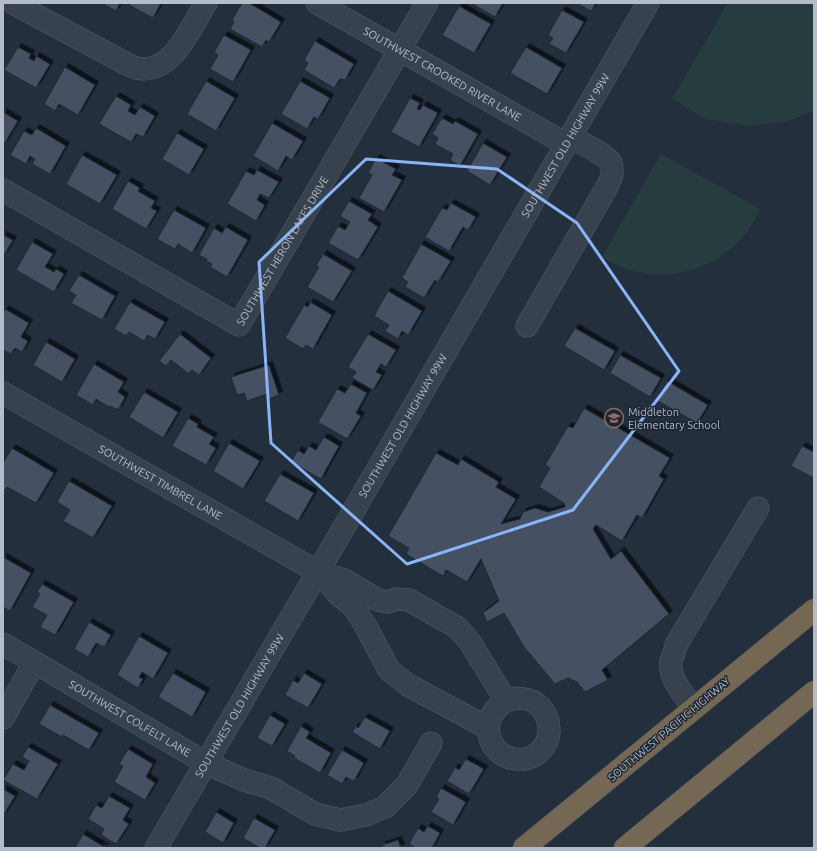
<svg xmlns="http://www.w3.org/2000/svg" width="817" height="851" viewBox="0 0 817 851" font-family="Ubuntu,sans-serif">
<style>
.green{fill:#263c3f}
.building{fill:#455162;stroke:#1f2835;filter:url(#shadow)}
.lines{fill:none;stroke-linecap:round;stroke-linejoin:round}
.minor-casing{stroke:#565f6c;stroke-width:23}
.highway-casing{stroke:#434c59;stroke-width:23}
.minor{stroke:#38414e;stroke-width:22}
.highway{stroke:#746855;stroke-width:22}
.marked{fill:none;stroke:#8ab4f8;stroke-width:3;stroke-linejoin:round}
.labels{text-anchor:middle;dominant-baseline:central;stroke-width:3;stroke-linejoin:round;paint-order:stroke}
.street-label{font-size:11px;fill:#b4bcc9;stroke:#1d2633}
.poi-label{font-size:11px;fill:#b4bcc9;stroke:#1d2633;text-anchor:start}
</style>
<defs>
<filter id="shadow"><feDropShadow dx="3.5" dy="-3.5" stdDeviation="0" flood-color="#0009"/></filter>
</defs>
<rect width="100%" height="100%" fill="#242f3e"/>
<g class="green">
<polygon points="728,3 811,3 814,5 814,110 789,121 747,126 706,119 672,99"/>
<path d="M661 154 760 209C757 216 753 224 748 230 719 269 670 284 624 268 617 266 609 261 602 257Z"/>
</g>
<g class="building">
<polygon points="102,3 120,3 116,11"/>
<polygon points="130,3 161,3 153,18 129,5"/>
<polygon points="242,3 249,3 281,22 269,42 266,40 262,47 230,29 234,22 232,20"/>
<polygon points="471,3 503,3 495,17"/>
<polygon points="576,3 596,3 591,11"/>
<polygon points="459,6 491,24 474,53 442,35"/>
<polygon points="562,10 584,22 566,53 549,44 553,38 548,35"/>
<polygon points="224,35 251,50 233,82 210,69 218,55 214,52"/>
<polygon points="315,41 354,64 345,80 340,79 334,88 304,70 308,63 304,60"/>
<polygon points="18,47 31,54 29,58 34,61 36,56 50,64 36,88 4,70"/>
<polygon points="526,47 562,68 547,94 510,73"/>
<polygon points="65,67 95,85 78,115 59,104 55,111 44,104"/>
<polygon points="206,81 235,98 216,131 187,114"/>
<polygon points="300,81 330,98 318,119 314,117 307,129 281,114"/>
<polygon points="116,96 131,105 128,111 135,115 140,107 155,116 143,137 136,134 131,142 99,124"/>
<polygon points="410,98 420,103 417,109 420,110 423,105 438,113 419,147 391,132"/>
<polygon points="3,112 18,121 4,144 3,143"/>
<polygon points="442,118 453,124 455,121 478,134 460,166 450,160 453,154 435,144 438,138 432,134"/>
<polygon points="272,123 303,141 292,160 286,156 278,171 253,156"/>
<polygon points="36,128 66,146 50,174 32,164 35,159 30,156 26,164 10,155 24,131 32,135"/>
<polygon points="177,133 204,149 189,175 162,159"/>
<polygon points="483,143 507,157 490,185 467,171"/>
<polygon points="82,155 117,175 100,204 66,184"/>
<polygon points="376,158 396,169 392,175 402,180 384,212 359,198 372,175 368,173"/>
<polygon points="257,170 279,182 269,198 260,194 257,200 265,205 256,221 227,204 246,171 254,175"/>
<polygon points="128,181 140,188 138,191 155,201 151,208 157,211 146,229 112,209"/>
<polygon points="349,201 372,214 368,220 378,227 358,260 328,243 338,226 345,230 350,222 340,216"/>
<polygon points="451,203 476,217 468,230 463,227 449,251 425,237 442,208 447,210"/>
<polygon points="174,210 206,228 192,253 178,244 175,249 157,239"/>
<polygon points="226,227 248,240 227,277 210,267 212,264 206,261 207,259 199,255 214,228 222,233"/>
<polygon points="3,235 13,240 4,255 3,254"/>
<polygon points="32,242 53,254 45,267 54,272 56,269 64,274 54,292 16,270"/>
<polygon points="421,244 451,261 438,282 435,280 424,298 405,287 408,282 402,278"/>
<polygon points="323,254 352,271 333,302 307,287 319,267 316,266"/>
<polygon points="79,275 115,296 102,320 71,303 76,295 69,291"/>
<polygon points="388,291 422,311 408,335 402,331 398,339 385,331 389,325 374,316"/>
<polygon points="130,302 165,322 155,339 148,335 144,341 129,332 126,336 114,329"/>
<polygon points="310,302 332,315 313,349 306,345 303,349 285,338 304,305 308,307"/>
<polygon points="5,309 29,323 21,337 28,341 22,352 15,348 11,354 3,350 3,313"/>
<polygon points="575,328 615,351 604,370 564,346"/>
<polygon points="180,334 211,358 199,375 192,370 189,374 171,360 166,366 159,361"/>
<polygon points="368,334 396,350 386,367 381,364 376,372 382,375 373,390 352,378 356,372 348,367"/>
<polygon points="46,342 75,359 62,382 33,365"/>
<polygon points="620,355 661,378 650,397 610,373"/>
<polygon points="94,364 124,382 118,392 125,397 118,410 110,406 109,407 96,399 93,405 76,395"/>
<polygon points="269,365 279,395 268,399 267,394 247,401 244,393 237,395 231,377"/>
<polygon points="667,381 708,405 697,423 656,400"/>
<polygon points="351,384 367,393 356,413 361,416 347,439 318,422 337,389 345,393"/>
<polygon points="144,392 178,412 163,438 129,417"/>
<polygon points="584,408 670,458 659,476 664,479 642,518 637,515 622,541 596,525 593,529 611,559 621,551 669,614 602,670 608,680 585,692 577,682 568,678 555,684 524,647 504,613 487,622 483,613 499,601 481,559 467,582 446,570 443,576 406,554 409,548 388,536 436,453 458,465 461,459 499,482 496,487 516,499 501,524 520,519 523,512 535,508 548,512 565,507 564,503 539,487 550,468 545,465 568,426 573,428"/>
<polygon points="188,418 198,424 197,427 214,437 209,444 216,448 206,465 172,446"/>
<polygon points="324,437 339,446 321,479 291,462 298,450 304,454 309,446 316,450"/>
<polygon points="229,443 260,461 243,489 213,471"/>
<polygon points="802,446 814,452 814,478 791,466"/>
<polygon points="12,448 54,473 36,503 7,487 3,492 3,463"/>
<polygon points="280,474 314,493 298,521 264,501"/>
<polygon points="69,481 112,506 93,538 63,521 70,510 57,502"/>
<polygon points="3,557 31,573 10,611 3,607"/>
<polygon points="42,584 74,602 55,635 40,627 47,615 32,607 40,594 37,592"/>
<polygon points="89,622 111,635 104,647 96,643 88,657 74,649"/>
<polygon points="139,636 168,653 153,679 142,672 139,677 143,679 138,688 117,675"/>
<polygon points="173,673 206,692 192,717 158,697"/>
<polygon points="304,673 322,684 308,708 285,695 293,680 298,683"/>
<polygon points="50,705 99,733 89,750 63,735 62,737 39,724"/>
<polygon points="270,715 285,724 272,746 257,738"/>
<polygon points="365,717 390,731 380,749 352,732 356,726 358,728"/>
<polygon points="301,726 310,732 306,738 331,753 320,773 294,758 295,756 287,751"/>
<polygon points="28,747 58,764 37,799 3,780 13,764 24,770 29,761 22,757"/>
<polygon points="128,749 153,764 146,777 155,783 145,800 114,782 123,766 119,764"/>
<polygon points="342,750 364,763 354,781 346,777 342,784 327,775"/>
<polygon points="466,759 484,769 469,794 447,781 455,767 459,770"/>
<polygon points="441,788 466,802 453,825 431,812 439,799 436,797"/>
<polygon points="3,789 15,796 3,816"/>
<polygon points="109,796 130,808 123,820 129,824 116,844 101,835 104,829 88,819 96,805 102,808"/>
<polygon points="216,812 234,823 223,843 205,832"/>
<polygon points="254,818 275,830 265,848 260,848 243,838"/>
<polygon points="428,826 440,833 432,848 415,848 409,844 418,828 424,832"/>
<polygon points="83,834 106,848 75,848"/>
<polygon points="398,840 401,848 383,848 382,845"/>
</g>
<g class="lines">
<defs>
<g id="minor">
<path d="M13 3 125 63C129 65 133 67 136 68 172 76 191 27 206 3"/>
<path id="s1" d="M317 3 566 144"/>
<path id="s2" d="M3 190 239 325 427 3"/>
<path d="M527 326 608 185C611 179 614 171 611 163 606 154 580 143 571 137"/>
<path id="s3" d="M3 393 318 572 344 580 378 600 388 602 397 599 409 600 458 628 470 642 506 701"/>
<path d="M319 573 339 595 354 607 365 625 389 670 408 685 488 728C489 733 489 739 492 743 500 760 525 765 539 752 545 747 549 739 549 731 550 690 494 686 488 728"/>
<path id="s4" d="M3 644 206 763 244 780 271 788 315 814 340 820 366 815 385 807 407 785 431 743"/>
<path d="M694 708C684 695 668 678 671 661 673 656 675 650 676 645L758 508"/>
<polyline points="3,718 34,663"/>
<path id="s5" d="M156 848 326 558 648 3"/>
</g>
<g id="highway">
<polyline points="524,848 814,610"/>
<polyline points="625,848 814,692"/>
</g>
</defs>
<use href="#minor" class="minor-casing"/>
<use href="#highway" class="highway-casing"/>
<use href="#minor" class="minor"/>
<use href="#highway" class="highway"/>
</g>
<path class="marked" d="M366 159 497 169 577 223 679 371 573 510 407 564 271 443 259 262Z"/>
<defs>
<symbol id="school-ring" viewBox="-11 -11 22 22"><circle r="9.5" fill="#1d2633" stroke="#8d6e63" stroke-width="1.5"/><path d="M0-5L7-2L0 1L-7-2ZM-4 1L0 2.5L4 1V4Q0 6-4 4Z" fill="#8d6e63"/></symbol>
</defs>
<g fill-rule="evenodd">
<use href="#school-ring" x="603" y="407" width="22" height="22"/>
</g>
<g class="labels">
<g class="street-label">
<text stroke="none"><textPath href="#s1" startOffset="144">SOUTHWEST CROOKED RIVER LANE</textPath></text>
<text stroke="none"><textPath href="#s5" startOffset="813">SOUTHWEST OLD HIGHWAY 99W</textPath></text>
<text stroke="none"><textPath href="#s2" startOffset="358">SOUTHWEST HERON LAKES DRIVE</textPath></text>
<text stroke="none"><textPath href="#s5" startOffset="489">SOUTHWEST OLD HIGHWAY 99W</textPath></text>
<text stroke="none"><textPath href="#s3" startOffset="181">SOUTHWEST TIMBREL LANE</textPath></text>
<text stroke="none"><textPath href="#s5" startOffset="165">SOUTHWEST OLD HIGHWAY 99W</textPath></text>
<text stroke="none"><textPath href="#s4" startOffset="147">SOUTHWEST COLFELT LANE</textPath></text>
<text transform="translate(669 729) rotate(-40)">SOUTHWEST PACIFIC HIGHWAY</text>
</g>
<g class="poi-label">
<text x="628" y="412">Middleton<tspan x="628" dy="13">Elementary School</tspan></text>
</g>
</g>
<rect width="817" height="851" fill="none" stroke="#b4bcc9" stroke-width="8"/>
</svg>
